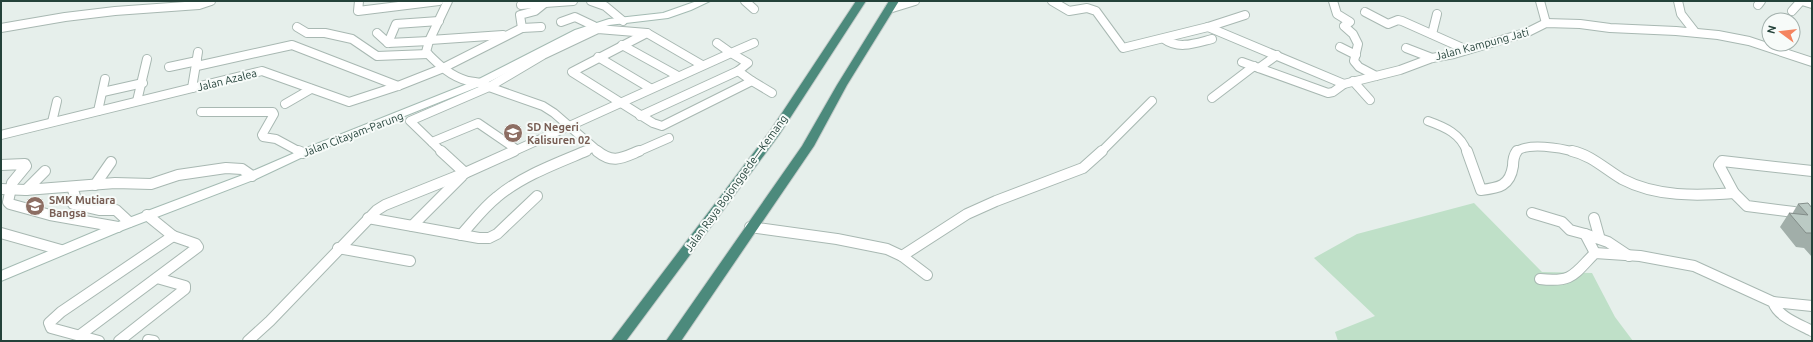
<svg xmlns="http://www.w3.org/2000/svg" width="1813" height="342" viewBox="0 0 1813 342" font-family="Ubuntu,sans-serif">
<style>
.green{fill:#bfe0c8}
.lines{fill:none;stroke-linecap:round;stroke-linejoin:round}
.minor-far1-casing{stroke:#a8b8b2;stroke-width:10}
.minor-casing{stroke:#a8b8b2;stroke-width:12}
.secondary-casing{stroke:#a4bbb3;stroke-width:2}
.trunk-casing{stroke:#c2cac8;stroke-width:2}
.minor-far1{stroke:#fff;stroke-width:8}
.minor{stroke:#fff;stroke-width:10}
.secondary{fill:#fff;fill-rule:evenodd}
.trunk{fill:#4c8a7c;fill-rule:evenodd}
.wall{fill:#a1aea9}
.building{fill:#bbcac4;stroke:#838d89}
.labels{text-anchor:middle;dominant-baseline:central;stroke-width:4;stroke-linejoin:round;paint-order:stroke}
.street-label{font-size:11px;fill:#24423a;stroke:#f7fbf9}
.education-label{font-size:11px;font-weight:bold;fill:#785e54;stroke:#f7fbf9;text-anchor:start}
</style>
<rect width="100%" height="100%" fill="#e6efeb"/>
<polygon class="green" points="1474,203 1542,272 1592,273 1615,317 1633,341 1338,341 1335,332 1375,316 1314,258 1357,234"/>
<g class="lines">
<defs>
<g id="minor-far1">
<polyline points="359,1 358,11 439,1"/>
<path d="M448 1 429 41 426 52C439 65 450 76 468 81 477 83 480 81 489 87L543 106 554 113 599 152"/>
<polyline points="591,1 605,6 623,21"/>
<polyline points="745,1 754,9"/>
<polyline points="1052,1 1069,11 1087,8 1096,11 1123,48 1208,27 1245,15"/>
<polyline points="1333,1 1337,14 1350,22 1344,26 1353,34 1358,44 1354,61 1359,67 1376,76"/>
<polyline points="1540,1 1546,23"/>
<polyline points="1678,1 1681,14 1695,32"/>
<polyline points="1802,1 1812,4"/>
<polyline points="521,5 545,3"/>
<polyline points="1758,5 1761,1"/>
<polyline points="889,9 915,1"/>
<polyline points="1792,11 1801,1"/>
<polyline points="1365,12 1388,24 1398,20 1402,21 1467,50"/>
<polyline points="561,22 575,17 594,26"/>
<polyline points="297,27 307,33 325,33 352,39 377,56 428,54"/>
<polyline points="1208,27 1344,84 1400,70 1432,58 1454,54 1528,32 1546,23 1580,24 1610,28 1676,31 1718,35 1749,41 1812,62"/>
<polyline points="1,28 65,17 115,11 199,5 211,1"/>
<polyline points="522,28 520,15 535,11 545,3 573,1"/>
<polyline points="377,33 388,43 396,24 439,21"/>
<polyline points="1432,34 1437,14"/>
<path d="M1164 39C1179 50 1196 43 1212 39"/>
<polyline points="430,40 503,35"/>
<polyline points="388,43 429,41"/>
<polyline points="717,43 731,53 754,43"/>
<polyline points="622,45 678,76"/>
<polyline points="1340,47 1356,55"/>
<polyline points="1406,48 1432,58"/>
<polyline points="598,57 650,88"/>
<polyline points="1242,62 1328,93 1333,92 1344,84"/>
<polyline points="702,65 647,33 572,72 653,123 662,126 752,81 738,71"/>
<polyline points="197,66 292,45 398,86"/>
<polyline points="169,67 197,61"/>
<polyline points="1259,68 1277,55"/>
<polyline points="752,81 772,93"/>
<polyline points="1353,81 1370,100"/>
<polyline points="192,88 198,52"/>
<polyline points="103,92 143,83"/>
<polyline points="1212,98 1254,66"/>
<polyline points="137,101 147,59"/>
<polyline points="285,104 311,89"/>
<polyline points="98,111 105,79"/>
<polyline points="201,112 273,112 274,114 262,135 263,137 276,139 300,152"/>
<path d="M1428 121C1445 127 1461 134 1467 152"/>
<polyline points="52,122 57,101"/>
<polyline points="1,135 262,71 349,102 398,86 441,69 522,28 541,27"/>
<polyline points="432,142 478,123 516,149"/>
<polyline points="442,152 410,121 489,87 543,55 598,29 647,33"/>
<polyline points="512,152 731,53 748,63 738,71 640,116"/>
<polyline points="584,152 592,148"/>
<polyline points="637,152 669,138"/>
<polyline points="1101,152 1152,101"/>
<path d="M1516 152C1527 142 1561 148 1575 152"/>
</g>
<g id="minor">
<polyline points="298,151 303,153"/>
<polyline points="441,151 465,173 514,151"/>
<path d="M597 151C613 164 622 158 639 151"/>
<path d="M1467 151 1481 190C1499 188 1510 186 1513 166 1513 160 1514 155 1517 151"/>
<path d="M1572 151C1591 155 1605 169 1622 179 1656 197 1697 196 1734 193L1719 165 1722 161 1812 171"/>
<polyline points="1,165 25,164 26,166 12,183 8,202 10,204 50,215 118,227"/>
<polyline points="45,171 26,190 115,183 151,184 178,175 226,168 242,169 252,176"/>
<polyline points="95,185 111,162"/>
<polyline points="72,187 75,196 73,204 99,210 116,210 129,222"/>
<polyline points="1,189 26,190"/>
<polyline points="1734,193 1747,206 1794,212"/>
<polyline points="1532,213 1562,222 1570,230 1585,234"/>
<polyline points="368,218 479,238 489,238 497,234 537,196"/>
<polyline points="1594,218 1599,236"/>
<polyline points="412,226 462,176"/>
<polyline points="750,227 837,239 887,249 902,256 927,275"/>
<polyline points="1,233 61,250"/>
<path d="M461 235C473 222 483 208 497 197 522 176 555 164 586 151"/>
<polyline points="338,248 410,261"/>
<polyline points="1595,253 1585,234 1608,242 1629,256"/>
<polyline points="902,256 967,214 996,201 1083,168 1102,151"/>
<path d="M1540 279C1573 283 1574 274 1595 253L1640 256 1694 266 1773 302C1778 317 1799 324 1812 331"/>
<polyline points="1773,302 1812,306"/>
<polyline points="80,335 198,247 196,244 173,236"/>
<polyline points="148,340 154,341"/>
<polyline points="99,341 51,328 49,323 61,312 173,236 147,215"/>
<polyline points="119,341 185,289 185,286 157,278"/>
<polyline points="248,341 270,321 377,210 385,205 465,173"/>
</g>
<polygon id="secondary" points="697,1 710,1 691,10 668,18 609,25 582,34 485,84 307,155 256,179 123,230 1,281 1,271 113,224 248,173 299,151 477,80 575,30 609,19 663,13"/>
<g id="trunk">
<polygon points="856,1 866,1 779,135 626,341 611,341 770,131"/>
<polygon points="889,1 899,1 847,85 814,146 681,341 666,341 802,146 837,85"/>
</g>
</defs>
<use href="#minor-far1" class="minor-far1-casing"/>
<use href="#minor" class="minor-casing"/>
<use href="#secondary" class="secondary-casing"/>
<use href="#trunk" class="trunk-casing"/>
<use href="#minor-far1" class="minor-far1"/>
<use href="#minor" class="minor"/>
<use href="#secondary" class="secondary"/>
<use href="#trunk" class="trunk"/>
</g>
<polygon class="wall" points="1798,204 1812,208 1812,257 1804,248 1796,247 1780,227 1789,213 1792,214"/>
<polygon class="building" points="1808,203 1812,208 1812,233 1806,233 1789,213 1808,215 1798,204"/>
<defs>
<symbol id="school-disc" viewBox="-11 -11 22 22"><circle r="9.5" fill="#8d6e63" stroke="#f7fbf9"/><path d="M0-5L7-2L0 1L-7-2ZM-4 1L0 2.5L4 1V4Q0 6-4 4Z" fill="#fff"/></symbol>
</defs>
<g fill-rule="evenodd">
<use href="#school-disc" x="502" y="122" width="22" height="22"/>
<use href="#school-disc" x="24" y="195" width="22" height="22"/>
</g>
<g class="labels">
<g class="street-label">
<text transform="translate(1482 44) rotate(-15)">Jalan Kampung Jati</text>
<text transform="translate(227 80) rotate(-14)">Jalan Azalea</text>
<text transform="translate(353 134) rotate(-21)">Jalan Citayam-Parung</text>
<text transform="translate(736 183) rotate(-54)">Jalan Raya Bojonggede—Kemang</text>
</g>
<g class="education-label">
<text x="527" y="127">SD Negeri<tspan x="527" dy="13">Kalisuren 02</tspan></text>
<text x="49" y="200">SMK Mutiara<tspan x="49" dy="13">Bangsa</tspan></text>
</g>
</g>
<rect width="1813" height="342" fill="none" stroke="#24423a" stroke-width="4"/>
<g transform="translate(1781 32) rotate(285)"><circle r="19" fill="#f7fbf9" stroke="#a3b1ad"/>
<path d="M0-3L7 15L0 10L-7 15Z" fill="#f4845f"/>
<text y="-6" font-size="11" font-weight="bold" text-anchor="middle" fill="#24423a">N</text>
</g>
</svg>
